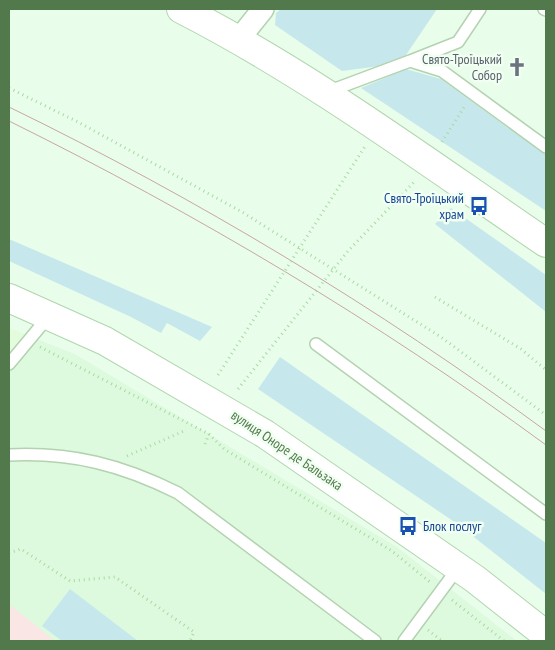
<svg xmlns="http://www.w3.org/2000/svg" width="555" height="650" viewBox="0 0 555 650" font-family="'PT Sans Narrow',sans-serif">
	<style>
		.residential { fill: #ddfade }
		.commercial { fill: #e3fddc }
		.education { fill: #fae7e5 }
		.green { fill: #c6e8ec }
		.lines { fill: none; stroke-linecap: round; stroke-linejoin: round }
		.lane-casing { stroke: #b3d3b0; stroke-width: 14 }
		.street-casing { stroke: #b3d3b0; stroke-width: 24 }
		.secondary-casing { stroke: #b0d6ad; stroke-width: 30 }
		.path { stroke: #a9d9a2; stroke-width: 3; stroke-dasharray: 1 4; stroke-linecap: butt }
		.lane { stroke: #fff; stroke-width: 11 }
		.street { stroke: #fff; stroke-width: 21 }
		.secondary { stroke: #fff; stroke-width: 28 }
		.tram { stroke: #c8a6a5; stroke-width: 1 }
		.path-bridge { stroke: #a9d9a2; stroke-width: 3; stroke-dasharray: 1 4; stroke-linecap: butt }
		.labels { text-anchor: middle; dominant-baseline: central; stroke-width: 5; stroke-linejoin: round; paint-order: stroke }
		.worship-label { font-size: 14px; fill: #5b616d; stroke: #f0fff1; text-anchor: end }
		.transit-label { font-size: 14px; fill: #164399; stroke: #f0fff1; text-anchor: end }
		.street-label { font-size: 14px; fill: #52794b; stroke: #f0fff1 }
	</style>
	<rect width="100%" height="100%" fill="#e9fdeb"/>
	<path class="residential" d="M9,328L75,354L397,547L517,641H9Z"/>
	<path class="commercial" d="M9,328L25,335L9,352Z"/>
	<path class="education" d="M9,604L55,641H9Z"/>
	<path class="green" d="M281,9H437L404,58L380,66L342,71L275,25L276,13Z
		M406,69L441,79L546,155V211L361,88Z
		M451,208L546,275V312L435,224Z
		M9,239L212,327L200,341L167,323L161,333L131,317L9,261Z
		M280,357L546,543V594L456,523L258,389Z
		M70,589L138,641H62L42,626Z"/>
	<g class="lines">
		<g class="lane-casing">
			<path id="lane" d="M544,9L546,10
				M410,61L458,42L480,9
				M327,92L410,61L442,71L546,147
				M316,344L546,514
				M9,364L49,316
				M9,455C72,452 122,465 178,493L375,641
				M404,641L458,568"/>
		</g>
		<g class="street-casing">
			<path id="street" d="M239,39L263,9"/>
		</g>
		<g class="secondary-casing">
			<path id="secondary" d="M181,9C310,75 427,162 546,243
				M9,298L105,341L265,434L475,579L546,635"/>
		</g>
		<path class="path" d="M9,88L78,122L242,212L441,337L546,415
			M442,142L466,104
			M353,165L366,145
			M435,297L521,349L546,370
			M40,347L209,434L224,449L392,551L431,583
			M218,375L234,350
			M238,389L348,251L416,180
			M205,444L209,434
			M127,456L184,431
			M9,553L21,549L70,581L115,577L194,632L190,641
			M452,600L504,641
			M428,630L442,641"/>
		<use href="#lane" class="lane"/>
		<use href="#street" class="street"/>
		<use href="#secondary" class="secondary"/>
		<path class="tram" d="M9,107C198,199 377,307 546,431
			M9,121C197,214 377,321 546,445"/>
		<path class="path-bridge" d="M234,350L353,165"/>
	</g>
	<defs>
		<g id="church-bare" transform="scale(1.5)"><path d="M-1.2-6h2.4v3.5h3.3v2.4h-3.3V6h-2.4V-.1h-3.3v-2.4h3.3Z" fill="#6b7280" stroke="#f0fff1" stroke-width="2.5" paint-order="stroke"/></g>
		<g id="bus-bare" transform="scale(1.5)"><path d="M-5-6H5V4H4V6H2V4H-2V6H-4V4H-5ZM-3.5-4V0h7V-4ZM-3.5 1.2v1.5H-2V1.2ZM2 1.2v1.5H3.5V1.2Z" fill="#1a4fb4" stroke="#f0fff1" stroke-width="2.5" paint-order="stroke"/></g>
	</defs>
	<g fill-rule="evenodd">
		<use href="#church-bare" x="517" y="67"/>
		<use href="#bus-bare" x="479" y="206"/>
		<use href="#bus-bare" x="408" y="526"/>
	</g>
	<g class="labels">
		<g class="worship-label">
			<text x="502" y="59">Свято-Троїцький<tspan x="502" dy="16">Собор</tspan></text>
		</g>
		<g class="transit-label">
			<text x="464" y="198">Свято-Троїцький<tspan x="464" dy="16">храм</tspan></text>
			<text x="423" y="526" text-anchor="start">Блок послуг</text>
		</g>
		<g class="street-label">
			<text transform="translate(287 450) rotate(34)">вулиця Оноре де Бальзака</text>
		</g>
	</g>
	<rect width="555" height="650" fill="none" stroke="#52794b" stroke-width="20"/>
</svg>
